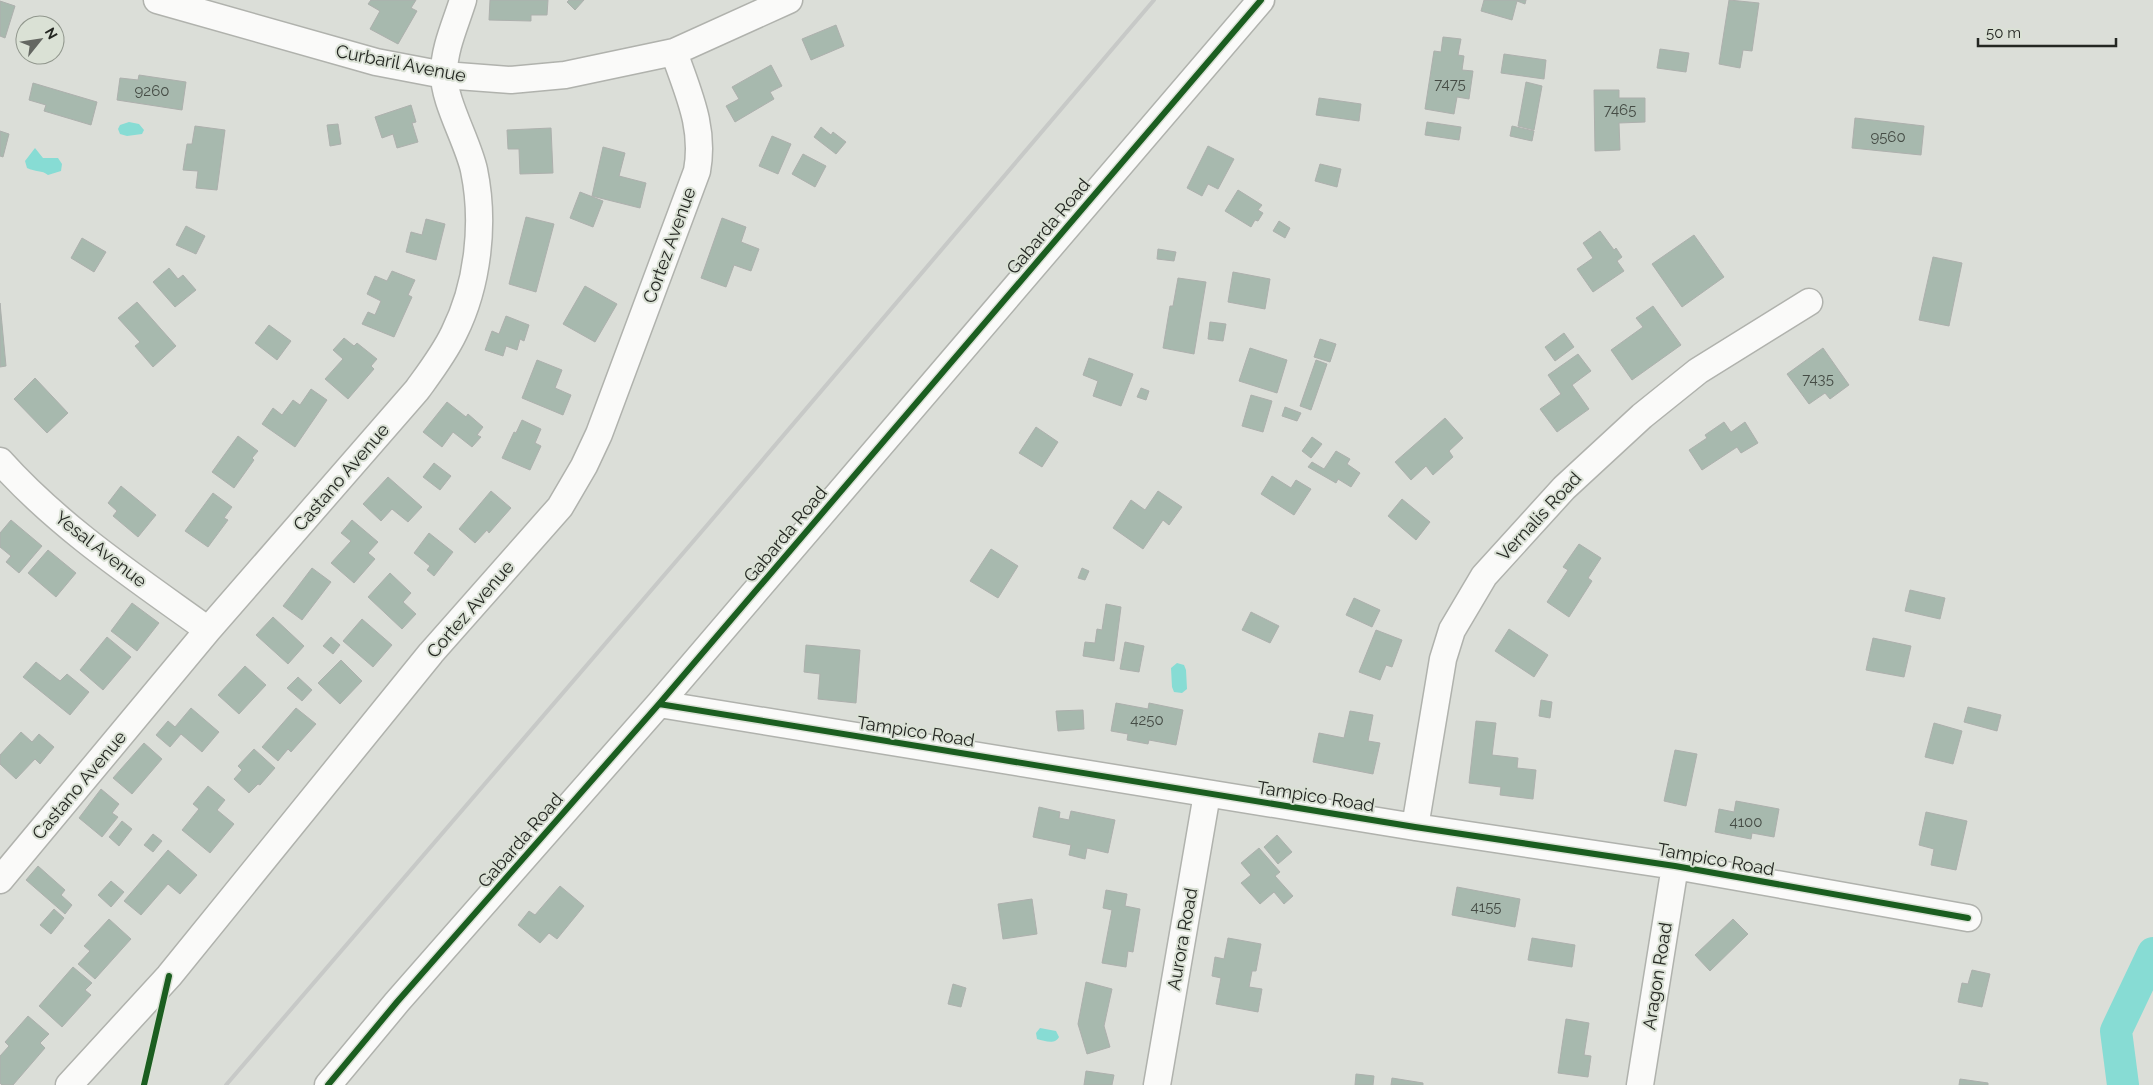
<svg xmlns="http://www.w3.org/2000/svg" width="2153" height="1085" viewBox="0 0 2153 1085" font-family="Raleway,sans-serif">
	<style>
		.water { fill: #87dcd4 }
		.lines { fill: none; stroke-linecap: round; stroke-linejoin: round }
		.river { stroke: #87dcd4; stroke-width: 32 }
		.building { fill: #a7b9ae; stroke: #adb0ad }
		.minor-casing { stroke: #b0b2ad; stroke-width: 29 }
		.minor { stroke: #fafaf9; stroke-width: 26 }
		.rail { stroke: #c7c9c7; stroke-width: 4 }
		.cycleway-casing { stroke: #dae1d5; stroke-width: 9 }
		.cycleway { stroke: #1b5e20; stroke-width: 6 }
		.labels { text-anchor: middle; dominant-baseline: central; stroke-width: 4; stroke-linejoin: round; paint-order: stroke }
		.number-label { font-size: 15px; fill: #454c45 }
		.street-label { font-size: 18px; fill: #242722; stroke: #dae1d5 }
	</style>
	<rect width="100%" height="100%" fill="#dbded8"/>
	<path class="water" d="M129,122L139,124L144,130L142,134L127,136L120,134L118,129L120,125Z
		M35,148L43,158H58L62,164L61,171L48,175C42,170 35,172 27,168L25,161Z
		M1177,663L1184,665L1186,670L1187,689L1182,693L1174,692L1172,687L1171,668Z
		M1040,1028L1056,1031L1059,1037C1055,1045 1045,1041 1037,1039L1036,1033Z"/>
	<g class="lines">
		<path class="river" d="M2123,1085L2116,1031L2153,953"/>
	</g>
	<path class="building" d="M371,0H416L411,8L417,11L398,44L370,29L380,11L368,4Z
		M490,0H548L547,15H531V21L489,20Z
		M569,0H584L575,10L567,2Z
		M1484,0H1526L1525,4L1517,1L1512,20L1481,11Z
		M1729,0L1759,3L1752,51L1743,50L1740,68L1719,64Z
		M0,1L15,6L5,38L0,36Z
		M836,25L844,46L811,60L802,39Z
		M1443,37L1461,39L1458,55L1464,56L1462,70L1473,71L1469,99L1457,97L1454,114L1425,109L1434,51L1441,52Z
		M1660,49L1689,53L1686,72L1657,68Z
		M1504,54L1546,60L1544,79L1501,73Z
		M771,65L782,86L770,92L774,99L735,122L726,106L739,99L732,87Z
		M139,75L186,82L182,110L117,100L120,78L138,80Z
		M1526,82L1542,86L1534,130L1518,126Z
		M33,83L97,102L91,125L44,111L46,105L29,100Z
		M1594,90H1619V98H1645V122L1619,123L1620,150L1595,151Z
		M1319,98L1361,104L1359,121L1316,115Z
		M411,105L416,122L412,123L418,142L397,148L393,134L382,138L375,117Z
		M1855,118L1924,126L1921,155L1852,148Z
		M1427,122L1461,127L1459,140L1425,135Z
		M338,124L341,144L330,146L327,125Z
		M195,126L225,130L217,190L196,188L198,171L183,170L187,144H192Z
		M1512,126L1534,131L1532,141L1510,136Z
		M821,127L831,135L833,132L846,142L836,154L814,137Z
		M551,128L553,173L520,174L519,149H508L507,130Z
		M0,131L9,134L3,157L0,156Z
		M772,136L791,144L778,174L759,166Z
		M1208,146L1234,159L1218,189L1208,184L1202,196L1187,188Z
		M603,147L625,153L619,176L646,183L640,208L592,196Z
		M803,154L826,166L815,187L792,174Z
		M1320,164L1341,169L1337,187L1315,181Z
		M1238,190L1262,205L1258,210L1263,213L1258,221L1255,220L1251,227L1225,211Z
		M580,192L603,201L593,227L570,218Z
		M526,217L554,224L536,292L509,284Z
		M722,218L746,227L741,242L759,249L751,271L734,265L726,287L701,278Z
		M426,219L445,224L436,260L406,252L411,232L422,235Z
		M1279,221L1290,228L1285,238L1273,231Z
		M186,226L205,236L196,254L176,245Z
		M1600,231L1614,250L1616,248L1622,257L1617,261L1624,271L1593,292L1577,269L1593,258L1583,243Z
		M1694,235L1724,277L1682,307L1652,264Z
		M82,238L106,252L94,272L71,258Z
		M1158,249L1176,252L1174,261L1157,259Z
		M1933,257L1962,263L1949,326L1919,320Z
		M169,268L178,279L183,275L196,290L175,307L153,282Z
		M392,271L415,280L408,295L412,297L394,337L362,324L368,312L375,315L381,301L367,294L375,276L387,281Z
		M1233,272L1270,279L1265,309L1228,302Z
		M1178,278L1206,282L1194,354L1163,348L1170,306H1173Z
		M585,286L617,304L595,342L563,324Z
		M137,302L176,346L153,367L135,346L140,342L118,318Z
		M0,303L6,366L0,367Z
		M1653,306L1681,345L1632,380L1611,350L1643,327L1636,318Z
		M506,316L529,325L524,341L520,339L517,350L506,346L503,356L485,350L492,331L499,334Z
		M1210,322L1226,324L1223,341L1208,339Z
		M269,325L291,341L277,360L255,343Z
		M1564,333L1574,347L1555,361L1545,347Z
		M344,338L354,346L357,343L377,359L371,366L374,369L348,399L325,379L343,359L333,350Z
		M1320,339L1336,344L1330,362L1314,357Z
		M1250,348L1287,360L1277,393L1239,381Z
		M1823,348L1849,385L1830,399L1825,393L1809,404L1787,374Z
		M1578,354L1591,371L1572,385L1589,409L1557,432L1540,409L1561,394L1548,375Z
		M1089,358L1133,374L1121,406L1093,396L1098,381L1083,375Z
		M537,360L562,370L555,388L571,395L563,415L522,398Z
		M1316,360L1327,364L1311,410L1300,406Z
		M35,378L68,413L47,433L14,399Z
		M1141,388L1149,391L1146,400L1137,397Z
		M311,389L327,400L295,447L262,424L273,408L282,415L293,400L300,405Z
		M1251,395L1272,401L1263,432L1242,426Z
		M447,402L466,417L468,414L483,427L477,435L481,437L472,447L453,432L442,447L423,432Z
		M1285,407L1301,413L1297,421L1282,416Z
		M1445,418L1463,438L1449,451L1453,457L1433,475L1426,466L1411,480L1395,462Z
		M522,420L541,429L535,443L541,446L530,470L502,458L514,432L516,433Z
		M1724,422L1731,432L1745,422L1758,443L1741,453L1737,447L1702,470L1689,450L1707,438L1705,435Z
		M1036,427L1058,442L1042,467L1019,453Z
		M238,436L258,451L252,458L254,460L234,488L212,472Z
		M1312,437L1322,444L1311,458L1302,451Z
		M1336,451L1350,459L1347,464L1360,473L1351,487L1338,479L1336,483L1308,467L1312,462L1324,469Z
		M434,463L451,476L440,490L423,477Z
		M1272,476L1291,488L1296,480L1311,489L1294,515L1261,494Z
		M388,477L422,507L408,522L392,509L381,521L363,504Z
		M121,486L156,515L138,537L113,516L117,511L108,503Z
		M491,491L511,508L489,533L487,530L475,543L459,529Z
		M1158,491L1182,507L1169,525L1163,520L1143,549L1113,528L1131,500L1145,510Z
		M213,493L232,507L224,518L228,520L208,547L185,531Z
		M1402,499L1430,522L1416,540L1388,516Z
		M11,520L42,546L19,573L6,562L11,556L0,547V533Z
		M352,520L378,542L368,553L375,559L354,583L331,563L351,541L341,533Z
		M429,533L453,552L434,576L427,570L430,566L414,553Z
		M1579,544L1601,558L1588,578L1592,581L1569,617L1547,602L1568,570L1563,567Z
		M991,549L1018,566L998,598L970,581Z
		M48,550L76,573L56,597L28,573Z
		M312,568L331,582L302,620L283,606Z
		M1082,568L1089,571L1085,580L1078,578Z
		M390,573L411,593L403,602L416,614L402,629L368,597Z
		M1910,590L1945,598L1940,619L1905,611Z
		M1354,598L1380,610L1372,627L1346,615Z
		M132,603L159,623L137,651L111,631Z
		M1106,604L1121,607L1114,661L1083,656L1085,642L1095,643L1097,629L1102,630Z
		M1251,612L1279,626L1270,643L1242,630Z
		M273,617L304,646L288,664L256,635Z
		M362,619L392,645L373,667L343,641Z
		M1509,629L1548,655L1534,677L1495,651Z
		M1376,630L1402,640L1392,667L1386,665L1380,680L1359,672Z
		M107,637L131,657L103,690L80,670Z
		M331,637L340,645L333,654L323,646Z
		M1873,638L1911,646L1904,677L1866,670Z
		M1125,642L1144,646L1139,672L1120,669Z
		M806,645L860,650L856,703L818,699L820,674L804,672Z
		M341,660L362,681L340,704L318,683Z
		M36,662L60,681L67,674L89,692L70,715L23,677Z
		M245,666L266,685L239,714L218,695Z
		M298,677L312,690L302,701L287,688Z
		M1541,700L1552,702L1550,718L1539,716Z
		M1116,703L1148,709L1149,703L1183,710L1176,745L1149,740L1148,744L1127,740L1128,734L1111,731Z
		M1968,707L2001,715L1997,731L1964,722Z
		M191,708L219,732L202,752L181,734L170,747L156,735L168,721L175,727Z
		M296,708L316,724L291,752L288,749L278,761L262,747Z
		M1083,710L1084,729L1058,731L1056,711Z
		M1350,711L1373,715L1368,741L1380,743L1373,774L1313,762L1319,733L1344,738Z
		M1476,721L1496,723L1492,755L1518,758L1517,768L1536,770L1533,799L1500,795L1501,787L1469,783Z
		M1934,723L1962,731L1953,764L1925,757Z
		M21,732L32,742L39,734L54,747L40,764L35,759L16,779L0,764V755Z
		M144,743L162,759L132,794L113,778Z
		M254,749L275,768L260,785L258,784L249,793L234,779L242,770L238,766Z
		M1675,750L1697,754L1686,806L1664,801Z
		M208,786L225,800L217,810L234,824L210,853L182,830L199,809L193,804Z
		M101,789L119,804L112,813L118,817L102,837L79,818Z
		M1736,801L1779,809L1774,837L1752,833L1751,839L1715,832L1719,809L1734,812Z
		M1039,807L1060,812L1059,818L1069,820L1071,811L1115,820L1108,853L1087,848L1085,859L1069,855L1071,845L1033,837Z
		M1926,812L1967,821L1956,870L1931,865L1934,849L1919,845Z
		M122,821L132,829L119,846L109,837Z
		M153,834L162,841L153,852L144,845Z
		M1277,835L1292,852L1278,864L1264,847Z
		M1259,848L1280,872L1275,876L1293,896L1284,904L1274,892L1260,904L1241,883L1251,875L1241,863Z
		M168,850L197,875L180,894L168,884L141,915L124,901Z
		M38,866L65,890L61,895L72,905L65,914L26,880Z
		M111,881L124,892L111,907L98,895Z
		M560,886L584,906L557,939L549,933L540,943L518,925L529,911L535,915Z
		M1457,887L1520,899L1515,927L1452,915Z
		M1106,890L1127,894L1125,906L1140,909L1133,952L1128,951L1126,967L1102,963L1112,910L1103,908Z
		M1032,899L1037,934L1003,939L998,904Z
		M54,909L64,918L51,934L40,925Z
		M109,919L131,939L95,979L78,964L90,951L84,946Z
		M1733,919L1748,934L1710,971L1695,955Z
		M1228,938L1261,944L1256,971H1252L1249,987L1262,989L1258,1012L1216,1004L1221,978L1212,976L1215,957L1224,959Z
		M1532,938L1575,945L1572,967L1528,960Z
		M73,967L92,983L85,990L91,995L62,1027L39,1006Z
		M1972,970L1990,974L1982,1007L1958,1002L1962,983L1968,984Z
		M1086,982L1112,989L1104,1026L1110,1047L1087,1054L1078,1024Z
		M953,984L966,988L961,1007L948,1004Z
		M28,1016L49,1034L40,1043L45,1048L13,1085H2L0,1083V1056L9,1046L5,1042Z
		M1566,1019L1589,1023L1584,1055L1591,1056L1588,1077L1558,1073Z
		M1086,1071L1114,1075L1112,1085H1084Z
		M1356,1074L1374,1076L1373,1085H1355Z
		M1392,1078L1423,1083V1085H1391Z
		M1960,1079L1988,1083V1085H1959Z"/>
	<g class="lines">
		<g class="minor-casing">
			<path id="minor" d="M157,0L376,62L444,75L511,80L565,75L674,52L789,0
				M0,461C60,528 136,578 208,630
				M659,704L1415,827L1675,866L1968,918
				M1415,827L1443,659L1452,630L1484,576L1564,488L1642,416L1698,371L1809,302
				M0,880L208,630L417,390C430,372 444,354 454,333C478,285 485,223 474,170C468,142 443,100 444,73C444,48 456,23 463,0
				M69,1085L169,976L431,653L560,507L584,466L599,434L697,171C705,127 688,93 674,52
				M328,1085L397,1002L659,704L1261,0
				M1157,1085L1207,794
				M1640,1085L1675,866"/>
		</g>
		<use href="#minor" class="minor"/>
		<path class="rail" d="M226,1085L709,523L1154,0"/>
		<g class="cycleway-casing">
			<path id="cycleway" d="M659,704L1415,827L1675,866L1968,918
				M144,1085L169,976
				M328,1085L397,1002L659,704L1261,0"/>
		</g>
		<use href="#cycleway" class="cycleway"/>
	</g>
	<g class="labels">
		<g class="number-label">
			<text x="1450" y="84">7475</text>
			<text x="152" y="91">9260</text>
			<text x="1620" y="110">7465</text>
			<text x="1888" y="137">9560</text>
			<text x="1818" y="379">7435</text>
			<text x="1147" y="720">4250</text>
			<text x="1746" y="822">4100</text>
			<text x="1486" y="907">4155</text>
		</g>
		<g class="street-label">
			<text transform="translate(401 63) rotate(11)">Curbaril Avenue</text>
			<text transform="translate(1048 226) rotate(-50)">Gabarda Road</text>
			<text transform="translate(669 245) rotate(-70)">Cortez Avenue</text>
			<text transform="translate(341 477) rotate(-49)">Castano Avenue</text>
			<text transform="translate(1539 516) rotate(-47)">Vernalis Road</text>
			<text transform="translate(785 534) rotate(-50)">Gabarda Road</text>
			<text transform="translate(101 549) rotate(38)">Yesal Avenue</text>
			<text transform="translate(470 609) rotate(-49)">Cortez Avenue</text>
			<text transform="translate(916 731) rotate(9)">Tampico Road</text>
			<text transform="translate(79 785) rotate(-50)">Castano Avenue</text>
			<text transform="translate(1316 796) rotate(9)">Tampico Road</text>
			<text transform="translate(520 840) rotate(-49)">Gabarda Road</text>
			<text transform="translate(1716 859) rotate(10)">Tampico Road</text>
			<text transform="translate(1182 939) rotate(-80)">Aurora Road</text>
			<text transform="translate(1657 976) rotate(-81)">Aragon Road</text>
		</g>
	</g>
	<g transform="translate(40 40) rotate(60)"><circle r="24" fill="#dae1d5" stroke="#91978d"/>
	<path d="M0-4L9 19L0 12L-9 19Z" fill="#646762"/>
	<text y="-8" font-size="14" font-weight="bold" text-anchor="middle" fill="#242722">N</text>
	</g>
	<path d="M1978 38v8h138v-8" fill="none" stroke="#242722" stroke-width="2.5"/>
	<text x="1986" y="38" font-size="15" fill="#242722" stroke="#dae1d5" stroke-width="4" paint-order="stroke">50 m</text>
</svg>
